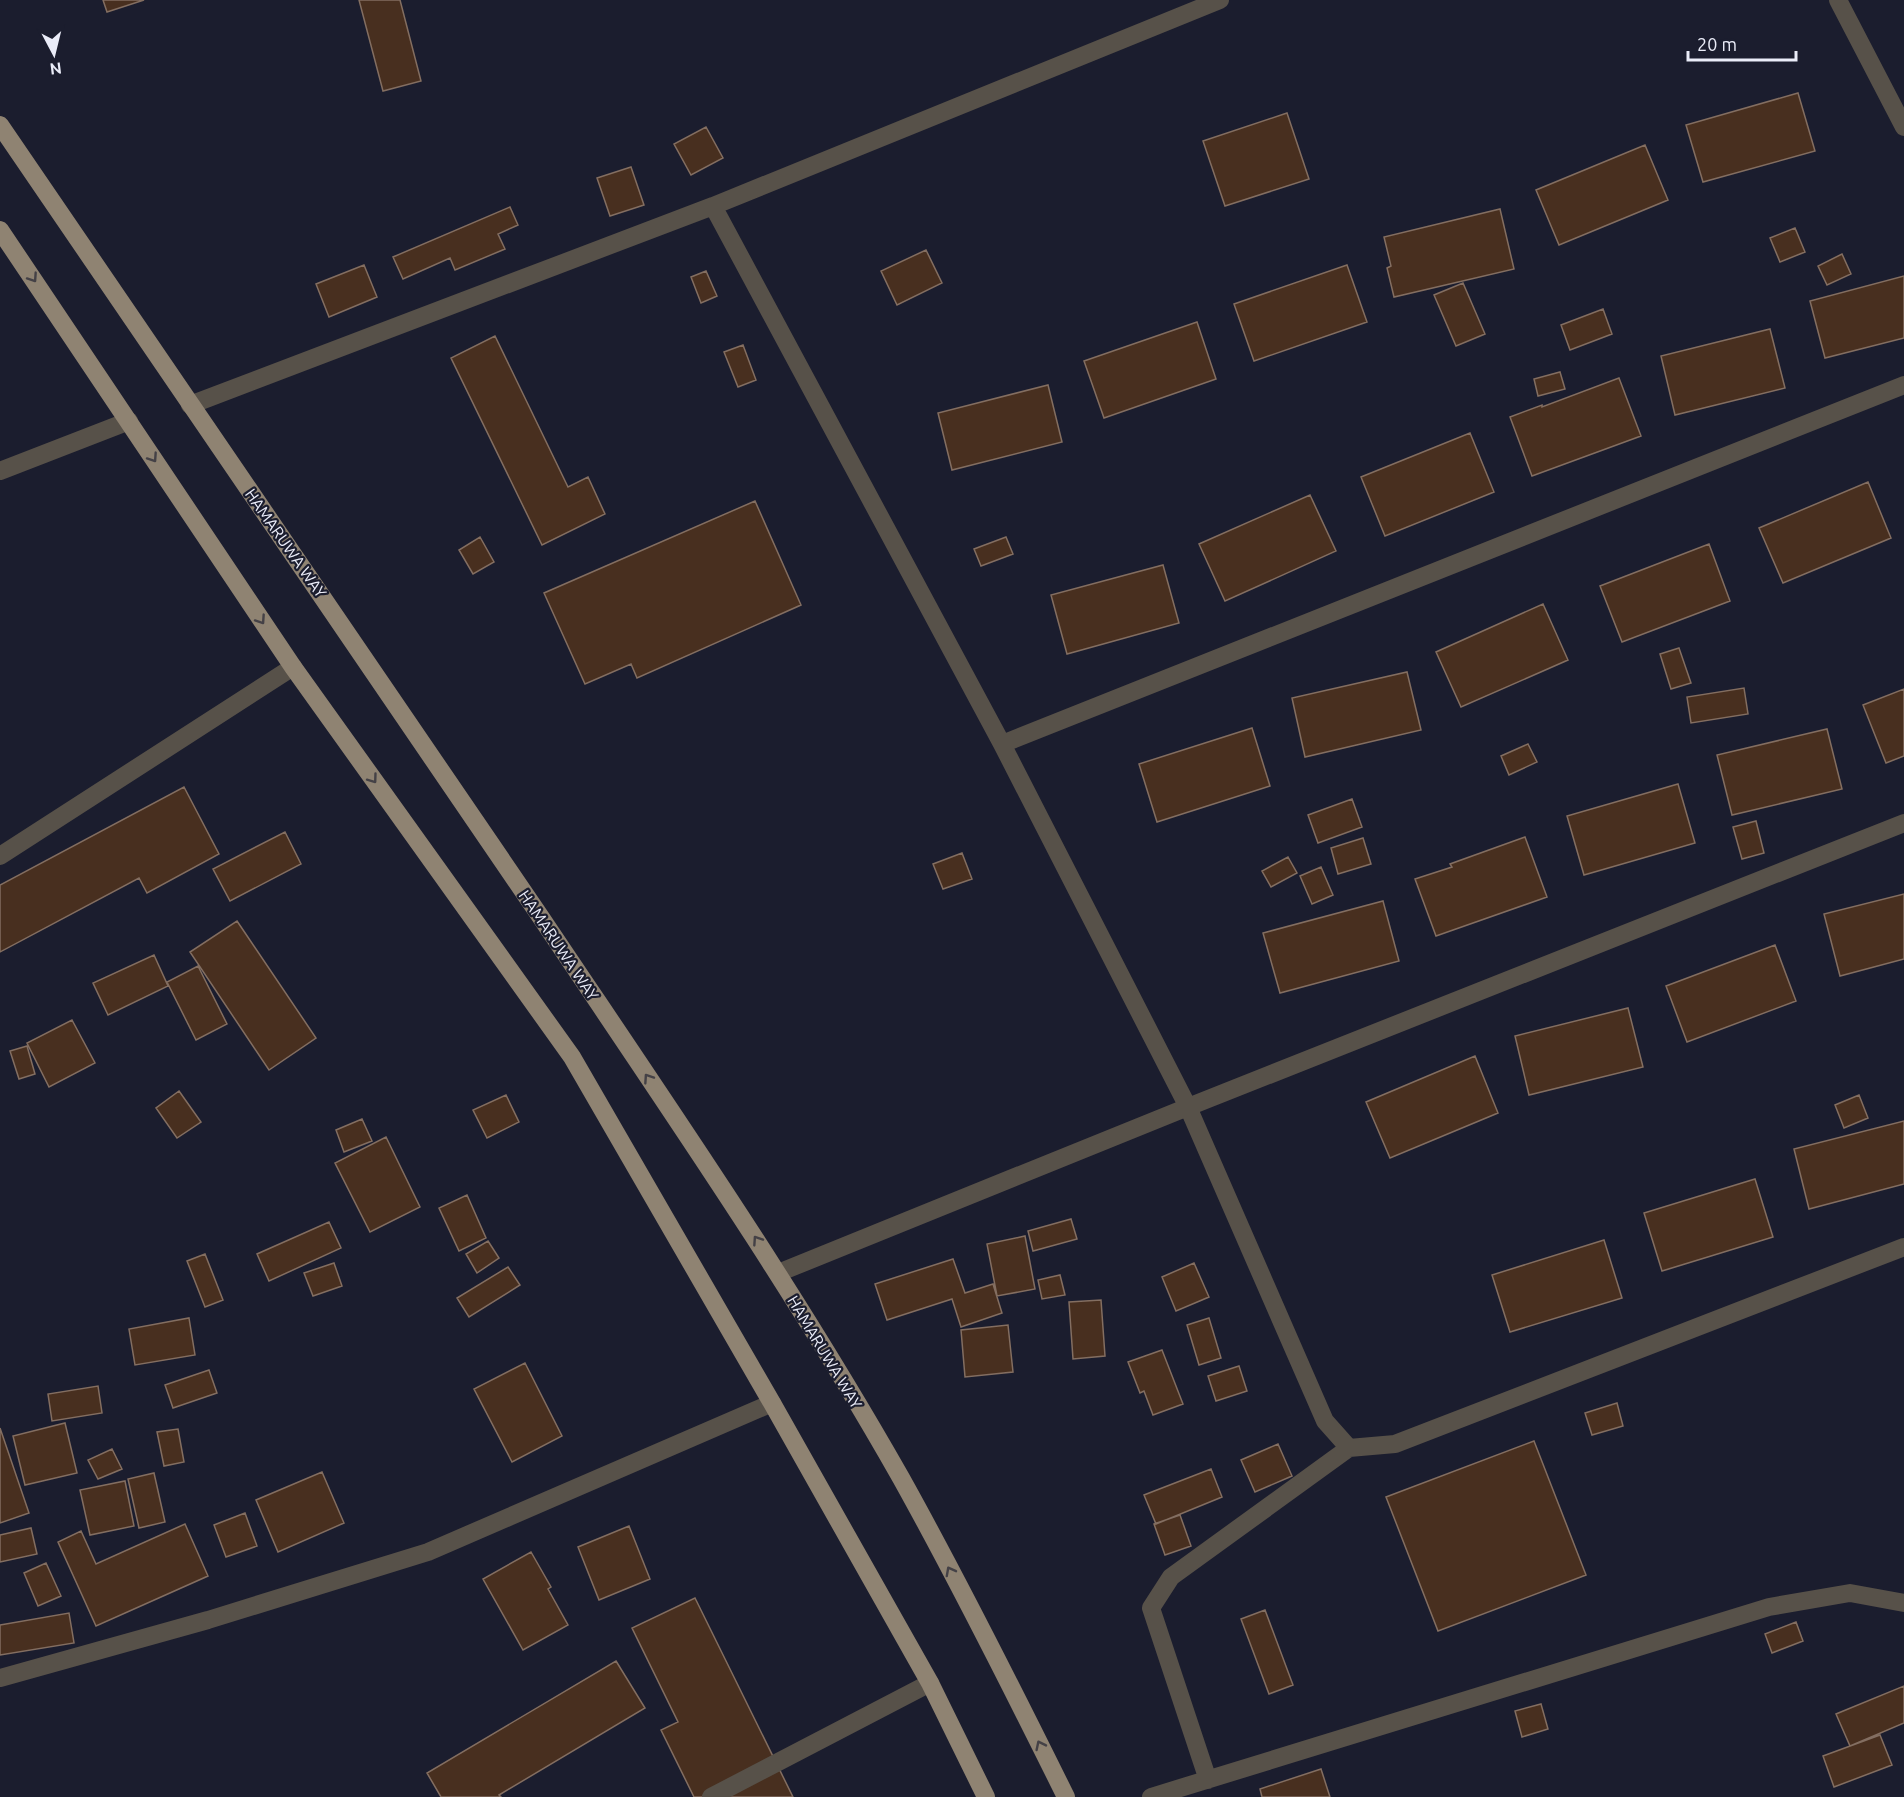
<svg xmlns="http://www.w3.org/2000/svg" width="1904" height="1797" viewBox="0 0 1904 1797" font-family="Ubuntu,sans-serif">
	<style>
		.building { fill: #482f1f; stroke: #836e61; stroke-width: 1.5 }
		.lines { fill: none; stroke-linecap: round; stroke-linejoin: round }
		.minor { stroke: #575149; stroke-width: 18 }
		.major { stroke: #8f8372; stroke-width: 18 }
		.oneway { stroke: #444146 }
		.labels { text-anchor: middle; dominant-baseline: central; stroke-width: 4.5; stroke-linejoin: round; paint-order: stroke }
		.street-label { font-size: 16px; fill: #eaecf8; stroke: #1b1d2e }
	</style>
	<rect width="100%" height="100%" fill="#1b1d2e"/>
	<path class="building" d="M103,0H144L107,12Z
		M359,0H400L421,81L383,91Z
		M1798,93L1815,151L1703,182L1686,125Z
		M1287,113L1309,179L1225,206L1203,141Z
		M706,127L723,158L691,175L674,144Z
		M1645,145L1668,200L1559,245L1536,190Z
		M631,167L644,205L610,216L597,178Z
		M510,207L518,225L498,234L505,249L455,270L450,258L403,279L393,257Z
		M1500,209L1514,269L1394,297L1387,268L1391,266L1384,237Z
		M1795,228L1805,252L1780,262L1770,238Z
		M926,250L942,283L897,305L881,271Z
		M1842,254L1851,274L1827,285L1818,266Z
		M364,265L377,297L329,317L316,284Z
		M1347,265L1367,322L1254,361L1234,304Z
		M706,271L717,296L701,303L691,277Z
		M1904,276V338L1825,358L1810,301Z
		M1463,283L1485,334L1456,346L1434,295Z
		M1603,309L1612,334L1570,350L1561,325Z
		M1197,322L1216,379L1104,418L1084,361Z
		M1770,329L1785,388L1675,415L1661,356Z
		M495,336L568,487L588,477L605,514L542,545L451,358Z
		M743,345L756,380L738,387L724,352Z
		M1560,372L1565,389L1538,396L1534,379Z
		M1619,378L1641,436L1532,476L1510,417L1542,405V407Z
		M1048,385L1062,442L952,470L938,413Z
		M1470,433L1494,492L1385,536L1361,477Z
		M1868,482L1891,538L1783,583L1759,528Z
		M1310,495L1336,551L1225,601L1199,544Z
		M755,501L801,605L637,678L631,664L585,684L544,593Z
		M480,537L494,562L473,574L459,550Z
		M1006,537L1013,554L981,566L974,549Z
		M1709,544L1730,601L1622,642L1600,586Z
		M1163,565L1179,623L1067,654L1051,595Z
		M1543,604L1568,660L1461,707L1436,652Z
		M1679,648L1691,683L1671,689L1660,654Z
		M1407,672L1421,730L1305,757L1292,698Z
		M1744,688L1748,714L1691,723L1687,697Z
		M1904,689V756L1886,763L1863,705Z
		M1252,728L1270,786L1157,822L1139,764Z
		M1827,729L1842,789L1732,815L1717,755Z
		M1528,744L1537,762L1509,775L1501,756Z
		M1678,784L1695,843L1584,875L1567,816Z
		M184,787L219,854L147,893L139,878L0,952V885Z
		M1352,799L1362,827L1318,843L1308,815Z
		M1756,821L1764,853L1742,859L1733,827Z
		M285,832L301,864L230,901L213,869Z
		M1525,837L1547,897L1436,936L1415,879L1452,867L1450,864Z
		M1363,838L1371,864L1338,874L1331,848Z
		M962,853L972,879L943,889L933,864Z
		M1288,857L1297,873L1271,887L1262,871Z
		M1321,867L1333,895L1312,904L1300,876Z
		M1904,894V959L1840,976L1824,914Z
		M1383,901L1399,961L1280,993L1263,933Z
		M237,921L316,1038L269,1070L190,952Z
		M1775,945L1796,1001L1687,1042L1666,986Z
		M154,955L168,986L108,1015L93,983Z
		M198,966L227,1024L196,1040L167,982Z
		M1628,1008L1643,1067L1529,1095L1515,1036Z
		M72,1020L95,1063L49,1087L27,1043Z
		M27,1046L35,1074L19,1079L10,1051Z
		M1475,1056L1498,1113L1390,1158L1366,1102Z
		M179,1091L201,1122L177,1138L156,1108Z
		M506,1095L519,1122L487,1138L473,1110Z
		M1859,1095L1868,1118L1844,1128L1835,1105Z
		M362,1119L372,1141L344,1152L336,1130Z
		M1904,1121V1184L1809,1209L1794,1149Z
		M386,1137L420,1207L370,1232L335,1163Z
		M1755,1179L1773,1237L1662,1271L1644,1213Z
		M467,1195L486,1238L459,1251L439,1208Z
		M1071,1219L1077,1239L1033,1251L1028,1231Z
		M329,1222L341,1248L269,1281L257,1254Z
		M1025,1236L1035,1289L997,1296L987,1244Z
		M1604,1240L1622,1298L1510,1332L1492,1275Z
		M488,1241L499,1258L477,1273L466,1254Z
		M205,1254L223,1300L205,1307L187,1261Z
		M953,1259L965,1293L993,1284L1002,1313L961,1327L952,1299L887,1320L875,1284Z
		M334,1263L342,1286L313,1296L304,1273Z
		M1194,1263L1209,1297L1176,1311L1162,1277Z
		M508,1267L520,1285L469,1317L457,1298Z
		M1060,1275L1065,1295L1042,1299L1038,1280Z
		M1101,1300L1105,1356L1073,1359L1069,1302Z
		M189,1318L195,1355L135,1365L129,1329Z
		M1209,1318L1221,1358L1199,1365L1187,1325Z
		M1008,1325L1013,1372L965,1377L961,1330Z
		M1162,1350L1183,1404L1153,1415L1144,1391L1140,1393L1128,1362Z
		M525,1363L562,1436L512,1462L474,1389Z
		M1239,1366L1247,1391L1216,1401L1208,1376Z
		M209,1370L217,1393L173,1408L165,1385Z
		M98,1386L102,1413L52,1421L48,1394Z
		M1617,1403L1623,1426L1592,1435L1585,1413Z
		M65,1423L77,1473L25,1485L13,1436Z
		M0,1428L29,1513L0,1523Z
		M178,1429L184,1462L164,1466L157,1432Z
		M1534,1441L1586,1575L1438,1631L1386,1497Z
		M1278,1444L1292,1476L1255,1492L1241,1460Z
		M112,1449L122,1469L98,1479L88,1460Z
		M1211,1469L1222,1497L1156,1524L1144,1495Z
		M322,1472L344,1523L278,1552L256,1500Z
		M154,1473L165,1522L139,1528L128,1479Z
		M125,1481L134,1526L90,1535L80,1490Z
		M245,1513L257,1546L226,1557L214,1525Z
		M1180,1515L1191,1546L1165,1555L1154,1524Z
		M185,1524L208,1576L96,1626L58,1542L81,1531L96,1564Z
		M629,1526L650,1579L599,1600L578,1547Z
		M31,1528L37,1554L0,1562V1535Z
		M531,1552L551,1587L548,1589L568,1625L523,1650L483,1579Z
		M46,1563L61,1596L38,1606L24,1573Z
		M695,1598L793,1797H694L661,1730L678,1722L632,1628Z
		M1265,1610L1293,1685L1269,1694L1241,1619Z
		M69,1613L74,1643L0,1655V1625Z
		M1796,1622L1803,1641L1772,1653L1765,1634Z
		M616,1661L645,1708L499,1795L501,1797H441L427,1773Z
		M1904,1686V1723L1850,1746L1836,1714Z
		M1541,1704L1548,1729L1522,1737L1515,1711Z
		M1880,1735L1892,1765L1834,1787L1823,1756Z
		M1321,1769L1330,1797H1262L1260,1789Z"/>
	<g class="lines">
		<path class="minor" d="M1838,0L1904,127
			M713,206L1002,744L1188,1107L1325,1421L1349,1448
			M190,405L713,206L1220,0
			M0,471L129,421
			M1002,744L1904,385
			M0,856L293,667
			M778,1273L1188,1107L1904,823
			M0,1678L208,1620L428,1552L772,1403
			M1208,1780L1151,1608L1171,1577L1349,1448L1395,1444L1904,1247
			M711,1797L930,1683
			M1151,1797L1769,1607L1850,1593L1904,1603"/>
		<path class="major" d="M0,125C179,389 361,652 540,916C664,1101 791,1284 901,1478C959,1582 1013,1690 1066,1797
			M0,230L293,667L572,1057L772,1403L930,1683L986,1797"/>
	</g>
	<defs><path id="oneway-chevron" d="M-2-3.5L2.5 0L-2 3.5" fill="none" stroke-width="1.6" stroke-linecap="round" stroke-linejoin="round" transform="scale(1.5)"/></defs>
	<g class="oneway">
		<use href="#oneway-chevron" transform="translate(33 278) rotate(56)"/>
		<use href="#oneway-chevron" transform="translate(153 458) rotate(56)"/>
		<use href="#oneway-chevron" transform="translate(261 620) rotate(56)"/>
		<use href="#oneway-chevron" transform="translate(373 779) rotate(54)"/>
		<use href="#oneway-chevron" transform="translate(648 1078) rotate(-124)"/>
		<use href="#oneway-chevron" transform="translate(757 1240) rotate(-124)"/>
		<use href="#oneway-chevron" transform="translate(950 1571) rotate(-118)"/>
		<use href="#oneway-chevron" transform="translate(1040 1745) rotate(-116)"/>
	</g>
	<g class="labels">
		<g class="street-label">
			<text transform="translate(286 543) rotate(55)">HAMARUWA WAY</text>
			<text transform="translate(559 945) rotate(56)">HAMARUWA WAY</text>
			<text transform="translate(825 1352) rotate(59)">HAMARUWA WAY</text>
		</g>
	</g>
	<g transform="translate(54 54) rotate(173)" stroke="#1b1d2e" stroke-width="4.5" paint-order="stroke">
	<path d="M0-4.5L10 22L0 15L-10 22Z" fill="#eaecf8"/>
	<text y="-9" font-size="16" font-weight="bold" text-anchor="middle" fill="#eaecf8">N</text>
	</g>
	<path d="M1688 51v9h108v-9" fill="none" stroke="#eaecf8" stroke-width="3"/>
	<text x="1697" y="51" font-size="18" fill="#eaecf8" stroke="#1b1d2e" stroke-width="4.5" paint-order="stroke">20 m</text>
</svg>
